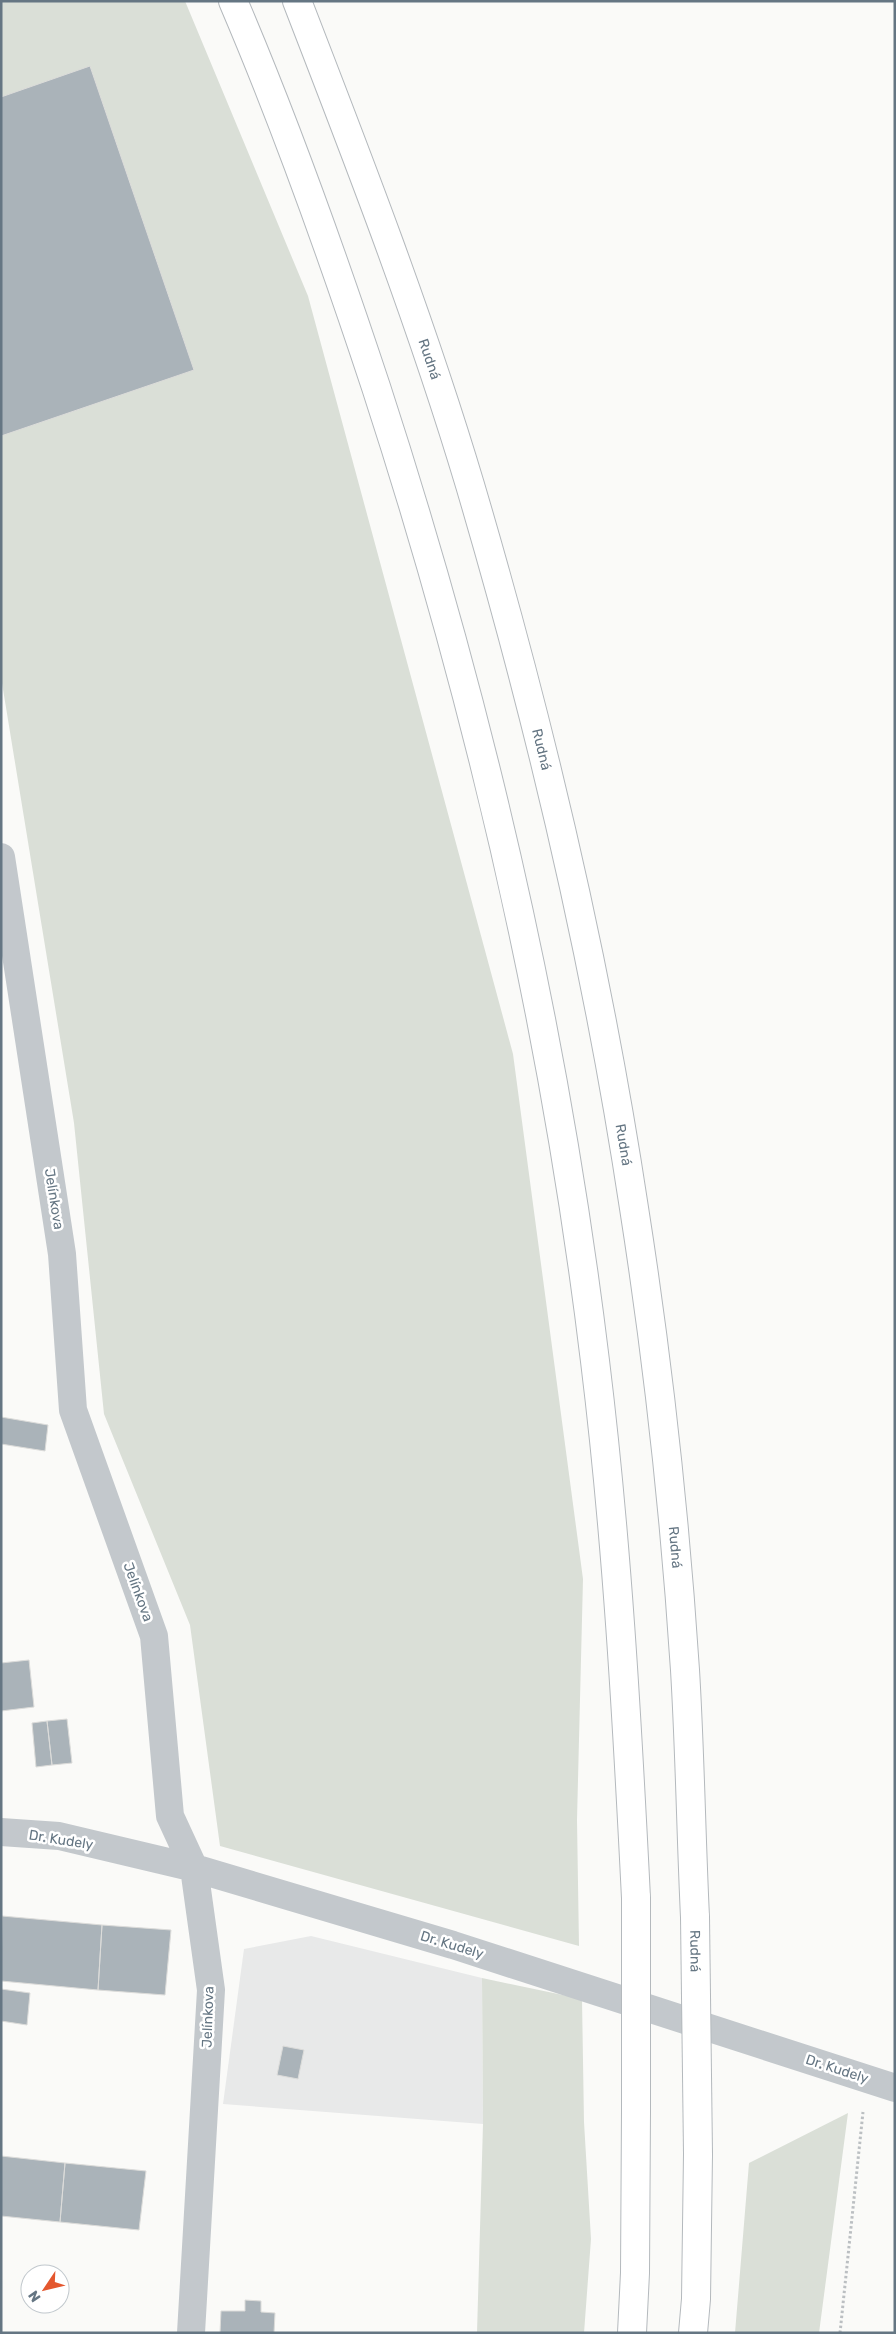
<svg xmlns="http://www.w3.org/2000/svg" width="896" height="2334" viewBox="0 0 896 2334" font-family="Rubik,sans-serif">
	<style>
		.built { fill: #e8e9e9 }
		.green { fill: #dadfd7 }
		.building { fill: #aab3b9; stroke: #dcdcda }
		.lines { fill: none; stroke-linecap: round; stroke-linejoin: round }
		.trunk-casing { stroke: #b4b9bd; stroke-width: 30 }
		.path { stroke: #bbbfc2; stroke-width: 3; stroke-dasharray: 2.5 2.5; stroke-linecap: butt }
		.minor { stroke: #c3c8cc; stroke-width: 28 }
		.trunk { stroke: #fff; stroke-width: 28 }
		.trunk-bridge-casing { stroke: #b4b9bd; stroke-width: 30; stroke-linecap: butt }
		.trunk-bridge { stroke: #fff; stroke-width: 28 }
		.labels { text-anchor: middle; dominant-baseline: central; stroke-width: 5; stroke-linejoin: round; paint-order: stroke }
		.street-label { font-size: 14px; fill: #657683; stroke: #fff }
	</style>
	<rect width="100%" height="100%" fill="#fafaf8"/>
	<path class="built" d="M311,1936L482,1978L483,2124L223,2104L244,1949Z"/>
	<path class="green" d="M1,1H185L308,296L513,1054L583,1579L577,1820L579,1946L220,1846L190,1625L104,1414L74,1123L1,677Z
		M482,1978L582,1999L584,2122L591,2239L584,2333H477L483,2124Z
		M848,2113L819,2333H735L749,2163Z"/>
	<path class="building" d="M90,66L194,370L1,436V97Z
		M1,1417L48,1425L45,1451L1,1444Z
		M29,1660L34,1707L1,1711V1663Z
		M67,1719L72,1763L52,1765L47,1721Z
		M47,1721L52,1765L36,1767L32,1723Z
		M2,1916L102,1925L98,1990L1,1981Z
		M102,1925L171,1930L165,1995L98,1990Z
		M1,1989L30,1993L27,2025L1,2021Z
		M283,2046L304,2050L298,2079L277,2075Z
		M1,2156L65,2163L60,2222L1,2216Z
		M65,2163L146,2171L139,2230L60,2222Z
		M245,2300L261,2301V2312L275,2313L274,2333H220L221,2311H245Z"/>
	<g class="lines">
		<g class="trunk-casing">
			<g id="trunk">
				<path d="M233,1C287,127 333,257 376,387C479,703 555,1030 595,1361C617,1539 627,1718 636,1898"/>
				<path id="s1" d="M297,1C359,161 421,321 470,485C540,722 597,963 634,1208C658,1361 675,1516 685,1670C690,1752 691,1834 695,1917"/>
				<path d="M632,2333L635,2273L636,2111"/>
				<path d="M693,2333L696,2299L698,2154"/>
			</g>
		</g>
		<path class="path" d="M840,2333L863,2112"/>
		<path class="minor" d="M1,857L62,1254L73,1410L154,1636L170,1816L194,1868L211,1990L191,2333
			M1,1832L59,1836L194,1868L453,1945L895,2088"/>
		<use href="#trunk" class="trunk"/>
		<g class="trunk-bridge-casing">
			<g id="trunk-bridge">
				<path d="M636,1898V2111"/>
				<path id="s2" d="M695,1917L698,2154"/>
			</g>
		</g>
		<use href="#trunk-bridge" class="trunk-bridge"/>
	</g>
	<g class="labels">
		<g class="street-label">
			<text stroke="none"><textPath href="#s1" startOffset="382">Rudná</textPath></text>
			<text stroke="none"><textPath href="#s1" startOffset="788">Rudná</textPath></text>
			<text stroke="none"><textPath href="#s1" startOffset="1192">Rudná</textPath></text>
			<text transform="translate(54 1199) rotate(81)">Jelínkova</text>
			<text stroke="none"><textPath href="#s1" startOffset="1598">Rudná</textPath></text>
			<text transform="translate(138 1592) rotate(70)">Jelínkova</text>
			<text transform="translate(61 1840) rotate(9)">Dr. Kudely</text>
			<text transform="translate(452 1945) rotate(17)">Dr. Kudely</text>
			<text stroke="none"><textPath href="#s2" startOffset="34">Rudná</textPath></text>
			<text transform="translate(208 2017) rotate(-88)">Jelínkova</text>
			<text transform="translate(837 2069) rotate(18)">Dr. Kudely</text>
		</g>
	</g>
	<rect width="896" height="2334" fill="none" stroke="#657683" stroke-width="5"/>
	<g transform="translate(45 2289) rotate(235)"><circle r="24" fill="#ffffff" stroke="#c1c8cd"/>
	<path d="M0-4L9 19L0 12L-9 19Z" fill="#e4572e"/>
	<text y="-8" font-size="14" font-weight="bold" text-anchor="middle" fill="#657683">N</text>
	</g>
</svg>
